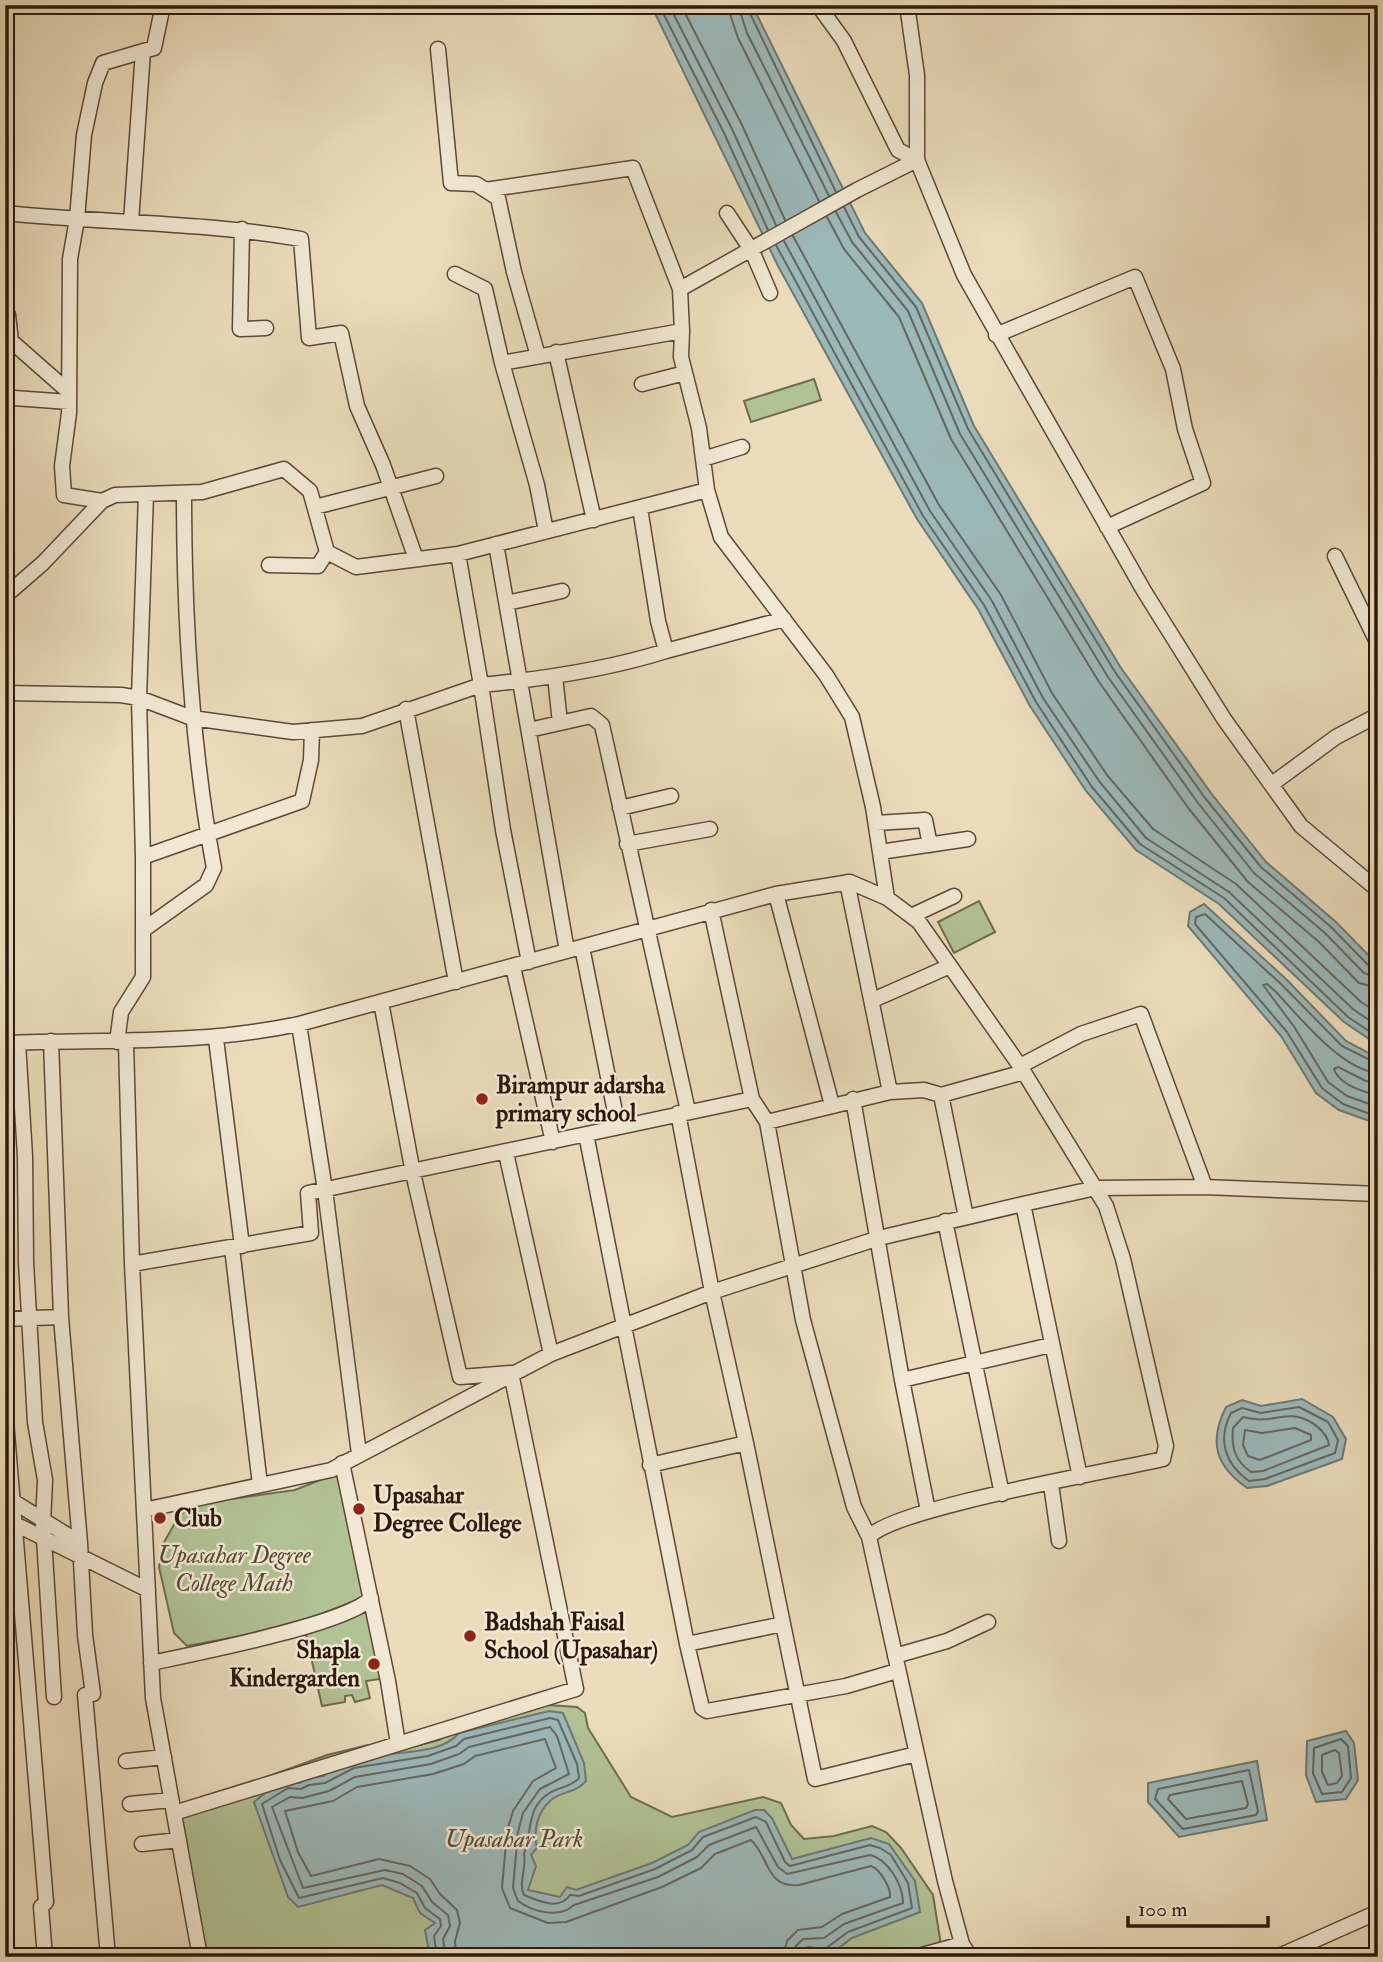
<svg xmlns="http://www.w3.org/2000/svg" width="1383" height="1962" viewBox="0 0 1383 1962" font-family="'IM FELL Double Pica',serif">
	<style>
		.green { fill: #b1c295; stroke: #6e6d50; stroke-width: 2 }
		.water { fill: #9cb9ba; stroke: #6f7974; stroke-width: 2 }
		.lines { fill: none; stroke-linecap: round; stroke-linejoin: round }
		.shore { stroke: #646862; stroke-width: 2 }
		.minor-casing { stroke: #5c4937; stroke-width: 17 }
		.minor { stroke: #f2e8d3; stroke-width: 14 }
		.poi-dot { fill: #8f2418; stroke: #f2e8d3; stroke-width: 2.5 }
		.labels { text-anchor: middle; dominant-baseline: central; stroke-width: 5; stroke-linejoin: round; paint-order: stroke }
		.poi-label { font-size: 24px; font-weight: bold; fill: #2c180b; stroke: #f2e8d3; text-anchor: start }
		.park-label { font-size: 24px; font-style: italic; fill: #544b34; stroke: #f2e8d3 }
	</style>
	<rect width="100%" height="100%" fill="#ebdcbb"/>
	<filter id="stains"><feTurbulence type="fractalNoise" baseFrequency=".00286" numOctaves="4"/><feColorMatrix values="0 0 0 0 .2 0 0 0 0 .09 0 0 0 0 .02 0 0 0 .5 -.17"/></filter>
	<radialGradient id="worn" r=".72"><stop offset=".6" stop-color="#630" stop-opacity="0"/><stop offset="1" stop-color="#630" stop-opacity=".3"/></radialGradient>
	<path class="green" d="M814,379L821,400L751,422L744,401Z
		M979,901L995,932L954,953L938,922Z
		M340,1472L367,1596L285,1628L187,1646L174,1633L159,1567L163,1544L180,1514L203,1503L295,1490Z
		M369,1608L386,1678L366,1681L370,1698L355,1702L352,1695L345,1696V1702L322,1706L305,1630Z
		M548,1705L577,1707L585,1713L588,1728L631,1797L672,1817L763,1797L781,1803L791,1825L804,1839L834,1836L872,1826L886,1832L901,1848L933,1895L941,1945L896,1957H207L178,1809L327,1755L368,1745L412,1747L439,1740L456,1730L494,1722L508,1714Z"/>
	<path class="water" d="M651,5H752L865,233L922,303L974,426L1121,668L1211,793L1266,862L1336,922L1378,965V1045L1344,1022L1219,904L1136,850L1086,791L1030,706L978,609L917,519L778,266Z
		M1204,904L1287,980L1346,1041L1378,1058V1124L1339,1110L1316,1093L1281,1036L1188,926L1190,912Z
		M1302,1399L1333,1417L1346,1439L1342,1459L1267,1486L1247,1488C1216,1466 1208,1443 1226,1407L1242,1400L1261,1406Z
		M549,1711L563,1713L584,1763L586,1781C576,1793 562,1791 551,1800C537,1812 533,1831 537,1848L531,1855L536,1866L528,1890L560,1897L567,1887L576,1890L652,1863L688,1845L699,1832L755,1810H764L772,1818L792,1859L871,1838L889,1844L915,1881L920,1912L852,1938L827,1957L814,1952L796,1957H430L425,1930L435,1923L420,1913L413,1898L382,1885L298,1907L288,1897L254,1802C268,1790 281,1779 300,1783L306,1777L324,1776L326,1772C344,1767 362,1760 380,1756C404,1750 440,1755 459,1733Z
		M1346,1731L1354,1743L1358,1780L1346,1799L1316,1802L1306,1775L1307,1741Z
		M1257,1761L1267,1820L1179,1837L1148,1802V1783Z"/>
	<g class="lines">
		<path class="shore" d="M659,5L724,133L768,230
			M669,5L732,129L776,225
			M681,5L742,125L785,220
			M727,5L738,38L819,201
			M738,5L747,33L829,196
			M746,5L836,192
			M844,207L859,237L916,307L968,429L1115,672L1205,798L1261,867L1331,927L1370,967L1378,969
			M836,212L852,242L908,311L960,434L1108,677L1198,803L1254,873L1325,933L1364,973L1378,978
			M827,217L844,249L899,317L951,439L1024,559L1099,682L1189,809L1248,882L1318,941L1359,983L1378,988
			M793,236L939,505L1001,595L1052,693L1107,775L1153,829L1236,884L1361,1002L1378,1013
			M784,241L930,511L992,601L1043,698L1099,781L1146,838L1229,892L1354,1010L1378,1026
			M776,245L923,516L984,605L1036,702L1092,787L1140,844L1224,898L1348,1017L1378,1037
			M1378,1064L1342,1046L1282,985L1205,914L1196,917L1195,924L1287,1032L1322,1088L1343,1104L1378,1117
			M1378,1073C1341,1070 1299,1016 1275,991L1267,984L1263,985L1295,1028L1328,1082L1347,1096L1378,1107
			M1378,1083L1366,1081L1338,1067L1334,1069C1339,1085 1363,1091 1378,1096
			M1299,1407L1328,1422L1338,1440L1335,1453L1265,1479L1249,1481C1225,1464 1217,1440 1231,1413L1242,1408L1261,1413Z
			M1243,1417C1267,1424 1284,1413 1298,1417C1311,1420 1327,1431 1329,1445L1263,1471L1251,1472C1235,1461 1231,1447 1233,1428Z
			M1295,1428L1311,1435V1440L1260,1460L1248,1456L1243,1445L1245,1430L1262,1433Z
			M1341,1739L1348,1746L1351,1778L1342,1792L1322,1794L1313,1773L1314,1748Z
			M1335,1750L1339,1753L1342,1776L1337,1783L1328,1785L1322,1772V1755Z
			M1249,1770L1258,1811L1256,1815L1183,1829L1155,1799L1158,1789Z
			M1242,1781L1248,1804L1246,1808L1186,1819L1168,1799L1170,1795Z
			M437,1957L434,1936L441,1926L440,1919L425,1908L417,1893L400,1883L383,1878L299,1898L280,1860L262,1804L288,1788L301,1789L309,1785L325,1783L354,1768L428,1756L456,1746L464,1739L550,1718L558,1720L577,1764L579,1778C572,1787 558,1787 548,1794C526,1808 532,1835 524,1854C527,1869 518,1882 524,1895C539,1901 559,1911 570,1895L579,1896L655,1869L692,1850L703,1837L756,1817L766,1822L785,1862L790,1866L870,1845L880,1848L891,1855L908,1883L912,1908L848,1932L825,1949L808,1947L802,1957
			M446,1957L443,1939L450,1926L448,1915L432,1902L422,1886L403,1874L385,1870L303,1888L272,1807L290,1797L302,1798L329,1791L355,1777L431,1764L459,1754L469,1747L550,1727L557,1736L569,1774L540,1789L523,1813L518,1832L513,1888L518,1901C533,1912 559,1919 574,1905L658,1877L697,1857L709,1845L756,1827L778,1867L787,1874L870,1855C888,1859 903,1885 903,1903L844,1924L824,1938L803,1939L796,1946L793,1957
			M456,1957L455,1941L460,1923L457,1910L440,1894L430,1879L410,1866L379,1859L311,1876L298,1852L285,1811L333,1801L357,1787L433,1774L464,1764L475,1756L545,1739L556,1768L533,1781L513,1811L507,1831L502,1888L510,1908L548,1923L566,1922L662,1887L701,1868L715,1854L751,1840C769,1856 766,1889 799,1885L871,1866C880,1869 891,1888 890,1897L842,1914L822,1927L798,1930L787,1941L783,1957"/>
		<g class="minor-casing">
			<path id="minor" d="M818,5L844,41L898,150L917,160
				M907,5L917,75V160L964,275L1144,591L1224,719L1301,826L1378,890
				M438,49L451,183L476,184L498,198L514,272L538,356
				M485,190L633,168L680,289
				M5,213C104,223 203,222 301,239L309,338L341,333L357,406L383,465L416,559
				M727,213L752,251L770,293
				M131,222L143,51
				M242,229L240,329L266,328
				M455,274L485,289L502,363
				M8,315L11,341L69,392
				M682,331L681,357L699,428L707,490L721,537L826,675L852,717L873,807L887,898
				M996,335L1135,277L1173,369L1185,429L1203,483L1107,527
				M556,352L594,520
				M642,384L685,373
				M14,398L69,402
				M703,459L742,447
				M102,501L64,495L62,466L69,413L70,259L77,219L84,135L95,83L103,63L154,48L163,5
				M315,507L436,476
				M546,531L537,485L502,363L682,331L680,289L857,190L917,160
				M496,544L567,951
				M458,554L481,685C543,679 606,670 666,651L658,621L640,508
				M1335,556L1378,644
				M269,565L318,566L327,552
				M5,596L43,563L102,501L115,495L202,492L284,469L310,491L327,552L356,567L458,554L707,490
				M507,603L562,591
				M666,651L784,619
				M555,676L560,723
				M5,693L121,695L139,698L192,718L293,732L362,726L481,685L503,830L529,962
				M406,709L456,982
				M529,730L591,716L602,725L688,1111
				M1272,784L1336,737L1378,715
				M620,808L671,796
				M876,823L925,820L930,845
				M627,844L710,829
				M880,852L968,839
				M143,857L139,698L146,494
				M847,882L890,1092
				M776,894L832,1105
				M711,910L752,1099
				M911,916L954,896
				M143,930L206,885L214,868C191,744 184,619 184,493
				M582,947L618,1127
				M513,967L553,1142
				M873,1000L950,966
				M299,1024L325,1190L359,1454
				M216,1039L242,1246
				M51,1041L61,1317L80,1543
				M117,1042L121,1012L143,977V857L302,801L311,760L312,730
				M5,1043C107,1039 198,1045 299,1024L776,894L850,882L887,898L919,922L950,966L1020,1066L1106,1206L1123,1259L1166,1446L1163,1459C1112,1471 894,1508 869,1537L945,1881L962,1944L970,1957
				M18,1043L25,1156L26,1262L35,1422L45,1480L43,1523L54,1697
				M126,1043L132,1264L153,1698L200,1957
				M1020,1066L1081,1034L1141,1014L1205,1187
				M941,1095L966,1217
				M853,1099L902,1380L928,1511
				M767,1122L803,1320L854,1507L869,1537
				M586,1134L687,1644L783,1624L746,1443
				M506,1153L551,1354
				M945,1221L1002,1494
				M232,1248L260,1485
				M132,1264L311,1233L308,1193L752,1099L767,1122L890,1092L924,1090L941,1095L1024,1072
				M5,1319L61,1317
				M902,1380L1051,1345
				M5,1409L46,1902L41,1907L45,1957
				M342,1463L388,1681L398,1744
				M650,1465L746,1443L712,1292L678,1113
				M1080,1477L1023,1204L1096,1188L1205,1187L1378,1194
				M1051,1484L1059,1541
				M11,1500L80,1543L85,1635L93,1694
				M144,1510L331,1470L551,1354L712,1292L879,1238L1023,1204
				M5,1519L148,1590
				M783,1624L815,1779L916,1754
				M687,1644L702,1708L707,1711L846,1686L897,1671
				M895,1656L947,1641L988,1622
				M151,1663C193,1654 348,1624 371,1598
				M85,1695L108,1957
				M126,1761L164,1757
				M130,1804L171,1800
				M174,1813L576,1689L511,1373L460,1377L413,1173L381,1002
				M142,1844L179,1840
				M915,1957L962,1944
				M1277,1957L1378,1912"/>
		</g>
		<use href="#minor" class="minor"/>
	</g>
	<g class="poi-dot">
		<circle cx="482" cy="1099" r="7"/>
		<circle cx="359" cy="1509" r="7"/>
		<circle cx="160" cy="1518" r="7"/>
		<circle cx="470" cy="1636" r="7"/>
		<circle cx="374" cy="1664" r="7"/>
	</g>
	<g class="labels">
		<g class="poi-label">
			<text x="496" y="1085">Birampur adarsha<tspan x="496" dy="28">primary school</tspan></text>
			<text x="373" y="1495">Upasahar<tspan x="373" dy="28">Degree College</tspan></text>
			<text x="174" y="1518">Club</text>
			<text x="484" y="1622">Badshah Faisal<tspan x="484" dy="28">School (Upasahar)</tspan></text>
			<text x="360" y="1650" text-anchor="end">Shapla<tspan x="360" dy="28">Kindergarden</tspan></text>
		</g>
		<g class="park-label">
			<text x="234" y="1555">Upasahar Degree<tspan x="234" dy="28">College Math</tspan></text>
			<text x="514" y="1839">Upasahar Park</text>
		</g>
	</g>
	<rect width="1383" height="1962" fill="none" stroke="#ebdcbb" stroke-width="28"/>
	<rect x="7" y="7" width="1369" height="1948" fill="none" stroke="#2c180b" stroke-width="3.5"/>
	<rect x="14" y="14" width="1355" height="1934" fill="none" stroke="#2c180b" stroke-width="2"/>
	<path d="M1128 1916v10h140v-10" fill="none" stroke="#2c180b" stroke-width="3.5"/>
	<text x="1138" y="1916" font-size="21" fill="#2c180b" stroke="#f2e8d3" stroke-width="5" paint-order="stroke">100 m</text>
	<rect width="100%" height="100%" filter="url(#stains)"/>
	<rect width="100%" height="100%" fill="url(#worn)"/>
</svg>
